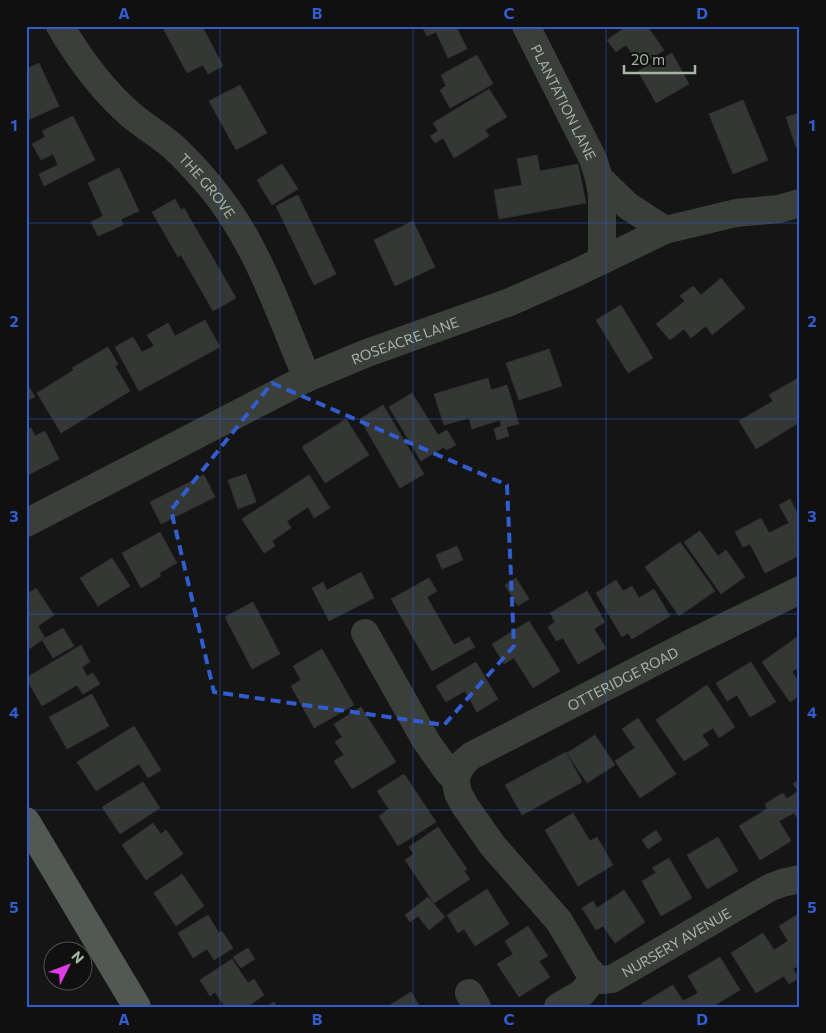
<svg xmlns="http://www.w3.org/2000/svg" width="826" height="1033" viewBox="0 0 826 1033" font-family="Commissioner,sans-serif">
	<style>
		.building { fill: #343734; stroke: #2e312f }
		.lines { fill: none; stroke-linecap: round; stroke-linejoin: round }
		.street { stroke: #3a3f3a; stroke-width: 28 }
		.primary { stroke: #515952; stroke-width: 28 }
		.marked { fill: none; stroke: #325dd0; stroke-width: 4; stroke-dasharray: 10 6; stroke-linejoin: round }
		.grid { fill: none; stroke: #325dd0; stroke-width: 1; stroke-opacity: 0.55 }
		.labels { text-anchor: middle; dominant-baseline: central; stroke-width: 5; stroke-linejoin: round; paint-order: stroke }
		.street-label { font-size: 14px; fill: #a6b5a6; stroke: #0f100f }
		.neatline { fill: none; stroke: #325dd0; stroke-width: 2 }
		.grid-label { font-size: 16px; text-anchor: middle; font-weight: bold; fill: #325dd0 }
	</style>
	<rect width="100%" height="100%" fill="#141514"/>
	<path class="building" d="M162,26H202L223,66L208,74L203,65L187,73Z
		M422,26H456L467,49L448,58L436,32L427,36Z
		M627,26H647L664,50L641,66L626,45L616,52L607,40Z
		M672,53L689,84L656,103L638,71Z
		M477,55L493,84L450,108L440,90L446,86L441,75Z
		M39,63L59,106L26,121V69Z
		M240,85L267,133L236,150L209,101Z
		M489,89L507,117L485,130L489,136L454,158L443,138L435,143L430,136L438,131L433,123Z
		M743,100L768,160L733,174L709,114Z
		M800,113V146L796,147L786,117Z
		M73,116L95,160L44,186L39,174L58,165L53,154L41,160L32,144L45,137L42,131Z
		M537,155L540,171L578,164L586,203L499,219L494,190L522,185L517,159Z
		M282,164L298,189L272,205L257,180Z
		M119,168L139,211L121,219L123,225L98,236L91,222L103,216L88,183Z
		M298,195L336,274L314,285L276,206Z
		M175,199L181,210L184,208L236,298L213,311L181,255L178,257L152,212Z
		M413,221L435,267L395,286L374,240Z
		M721,278L745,308L712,335L706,326L691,338L684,329L670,340L656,324L685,301L680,296L693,286L701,295Z
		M621,305L653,358L628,373L596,320Z
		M205,320L220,347L139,391L115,347L133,337L142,352L154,346L147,335L168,323L175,336Z
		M108,347L118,364L115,366L130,391L61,433L37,393L74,370L72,368Z
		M549,349L562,386L519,400L506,363Z
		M488,378L491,390L507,385L519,424L506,427L509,436L497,440L494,429L501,426L500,420L472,429L469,418L444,425L434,394Z
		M798,378L800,380V422L756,449L739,421L773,401L769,395Z
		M26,382L35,397L26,401Z
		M412,393L438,435L447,430L456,445L446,450L444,447L421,461L389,407Z
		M383,405L424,474L400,488L360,419Z
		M346,419L369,455L325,483L302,447Z
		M31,428L35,436L45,431L59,459L26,476V430Z
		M246,474L256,502L238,509L228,480Z
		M204,475L215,497L161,524L150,502Z
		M309,475L330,508L314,518L308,507L287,521L291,528L272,541L275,546L264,553L242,519Z
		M790,499L800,518V535L796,537L800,544V555L765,573L750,544L743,547L735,532L761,518L769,533L789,523L779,505Z
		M700,531L718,556L726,550L745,577L721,594L684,542Z
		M160,532L177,563L159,573L161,576L141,588L122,553Z
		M680,542L715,591L679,616L645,567Z
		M457,546L463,560L442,569L436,555Z
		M112,558L130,586L98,606L80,578Z
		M361,572L374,598L329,621L312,588L323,582L327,590Z
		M429,578L437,591L427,597L454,645L469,637L475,647L432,671L391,599Z
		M516,578L529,599L518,606L505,585Z
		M616,580L623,591L632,586L639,598L654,589L670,616L632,639L628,633L622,637L596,593Z
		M36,588L54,615L38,626L45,638L26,651V595Z
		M587,591L605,622L594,629L606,648L578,664L563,638L556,641L548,627L555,622L550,613Z
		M253,602L280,654L252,669L225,617Z
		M529,621L560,671L533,688L514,658L504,664L492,644Z
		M63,628L74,646L53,658L42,640Z
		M800,635V666L792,672L800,683V695L790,702L762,662Z
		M81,645L90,662L82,667L87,676L93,673L100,684L83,694L77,685L42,706L26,678Z
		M322,649L354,705L314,728L291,686L301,680L293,666Z
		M476,662L498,699L477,712L465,691L446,702L436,686Z
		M751,662L776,702L750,717L737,695L727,701L716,683Z
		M707,685L735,727L719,738L713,728L702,735L709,745L684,761L656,720Z
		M92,694L109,726L67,749L49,717Z
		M361,707L396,762L352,789L334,761L344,755L335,742L342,737L334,724Z
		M638,718L676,774L640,798L615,761L635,748L622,729Z
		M134,726L161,770L148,778L139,764L96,791L77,762Z
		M595,735L615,765L587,783L567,753Z
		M566,752L582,782L522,815L505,785Z
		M404,774L436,822L398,846L379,816L389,809L377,791Z
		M800,780V823L794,813L779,821L791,841L760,860L739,826L767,809L765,804L783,793L787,799L798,791L793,784Z
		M143,782L160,808L120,834L102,807Z
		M573,813L590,841L597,837L613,865L578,886L545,830Z
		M153,823L161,834L166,830L183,854L146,880L122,845Z
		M438,827L467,869L464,871L470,879L434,903L405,860L414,854L409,847Z
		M656,830L662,840L648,849L642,840Z
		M718,837L738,871L707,889L687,855Z
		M669,858L692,898L661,916L642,881L656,873L652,868Z
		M182,874L204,906L176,926L154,893Z
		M487,889L509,924L475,946L464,929L458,933L447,915Z
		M624,890L645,922L615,943L603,926L596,930L582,908L593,901L597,908Z
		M428,897L445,917L429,930L418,916L410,922L405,915Z
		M800,913V965L793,969L799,978L789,984L784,976L756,993L731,953L763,933L774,950L788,941L779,926Z
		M208,915L219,933L222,931L233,948L214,960L207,949L193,958L178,933Z
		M528,926L548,956L539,961L550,977L519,997L497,964L513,954L505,941Z
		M248,948L255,959L241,968L233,957Z
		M720,957L740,990L712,1007H643L641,1004L673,985L683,1001L698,993L688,976Z
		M232,959L248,983L254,979L264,995L247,1007H225L215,992L210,996L200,980Z
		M411,992L420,1007H387Z
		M274,1002L277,1007H266Z"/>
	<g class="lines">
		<g class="street">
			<path id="s1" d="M60,26C79,58 103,91 131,115C144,126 158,134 171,145C185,157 198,172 210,186C257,242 279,312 307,378"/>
			<path id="s2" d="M526,26L593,159L599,178L628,206L665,230"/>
			<path d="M599,178L602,195V260"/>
			<path id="s3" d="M26,523L307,378L367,353L510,302L578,272L665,230L736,213L779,209L800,203"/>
			<path d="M365,633L426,741L448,772L455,778L458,793L465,806L493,846L559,921L586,967L595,977"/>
			<path id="s4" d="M455,778L463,763L471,756L693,642L800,590"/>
			<path d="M469,993L477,1007"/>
			<path id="s5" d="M558,1007L582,993L595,977L601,980L612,979L769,888L782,883L800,879"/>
		</g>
		<path class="primary" d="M26,821L137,1007"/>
	</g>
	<path class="marked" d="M272,383L507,485L514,646L444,725L214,692L171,510Z"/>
	<path class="grid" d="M220,26V1007M413,26V1007M606,26V1007M26,223H800M26,419H800M26,614H800M26,810H800"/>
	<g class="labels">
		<g class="street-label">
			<text stroke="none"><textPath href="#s2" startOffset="85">PLANTATION LANE</textPath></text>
			<text stroke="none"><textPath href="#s1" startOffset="219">THE GROVE</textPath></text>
			<text stroke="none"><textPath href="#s3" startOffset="421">ROSEACRE LANE</textPath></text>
			<text stroke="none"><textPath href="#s4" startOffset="198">OTTERIDGE ROAD</textPath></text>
			<text stroke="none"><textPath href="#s5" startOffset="140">NURSERY AVENUE</textPath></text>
		</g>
	</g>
	<rect width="826" height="1033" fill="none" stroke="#0f100f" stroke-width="55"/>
	<g transform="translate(68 966) rotate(48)"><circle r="24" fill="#0f100f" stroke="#4b524b"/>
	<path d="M0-4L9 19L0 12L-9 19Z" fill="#df3ce5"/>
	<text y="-8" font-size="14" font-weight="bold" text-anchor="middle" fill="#a6b5a6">N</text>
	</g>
	<path d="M624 65v8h71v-8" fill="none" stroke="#a6b5a6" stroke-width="2.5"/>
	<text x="631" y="65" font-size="15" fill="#a6b5a6" stroke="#0f100f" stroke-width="4" paint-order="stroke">20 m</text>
	<rect x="28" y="28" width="770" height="978" class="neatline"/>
	<g class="grid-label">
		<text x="124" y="19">A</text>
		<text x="317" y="19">B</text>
		<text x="509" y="19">C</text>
		<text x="702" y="19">D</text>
		<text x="14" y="131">1</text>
		<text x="812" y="131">1</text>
		<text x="14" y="327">2</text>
		<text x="812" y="327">2</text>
		<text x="14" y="522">3</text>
		<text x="812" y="522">3</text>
		<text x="14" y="718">4</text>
		<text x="812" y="718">4</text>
		<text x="14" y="913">5</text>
		<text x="812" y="913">5</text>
		<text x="124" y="1025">A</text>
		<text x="317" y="1025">B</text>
		<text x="509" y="1025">C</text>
		<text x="702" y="1025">D</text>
	</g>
</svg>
